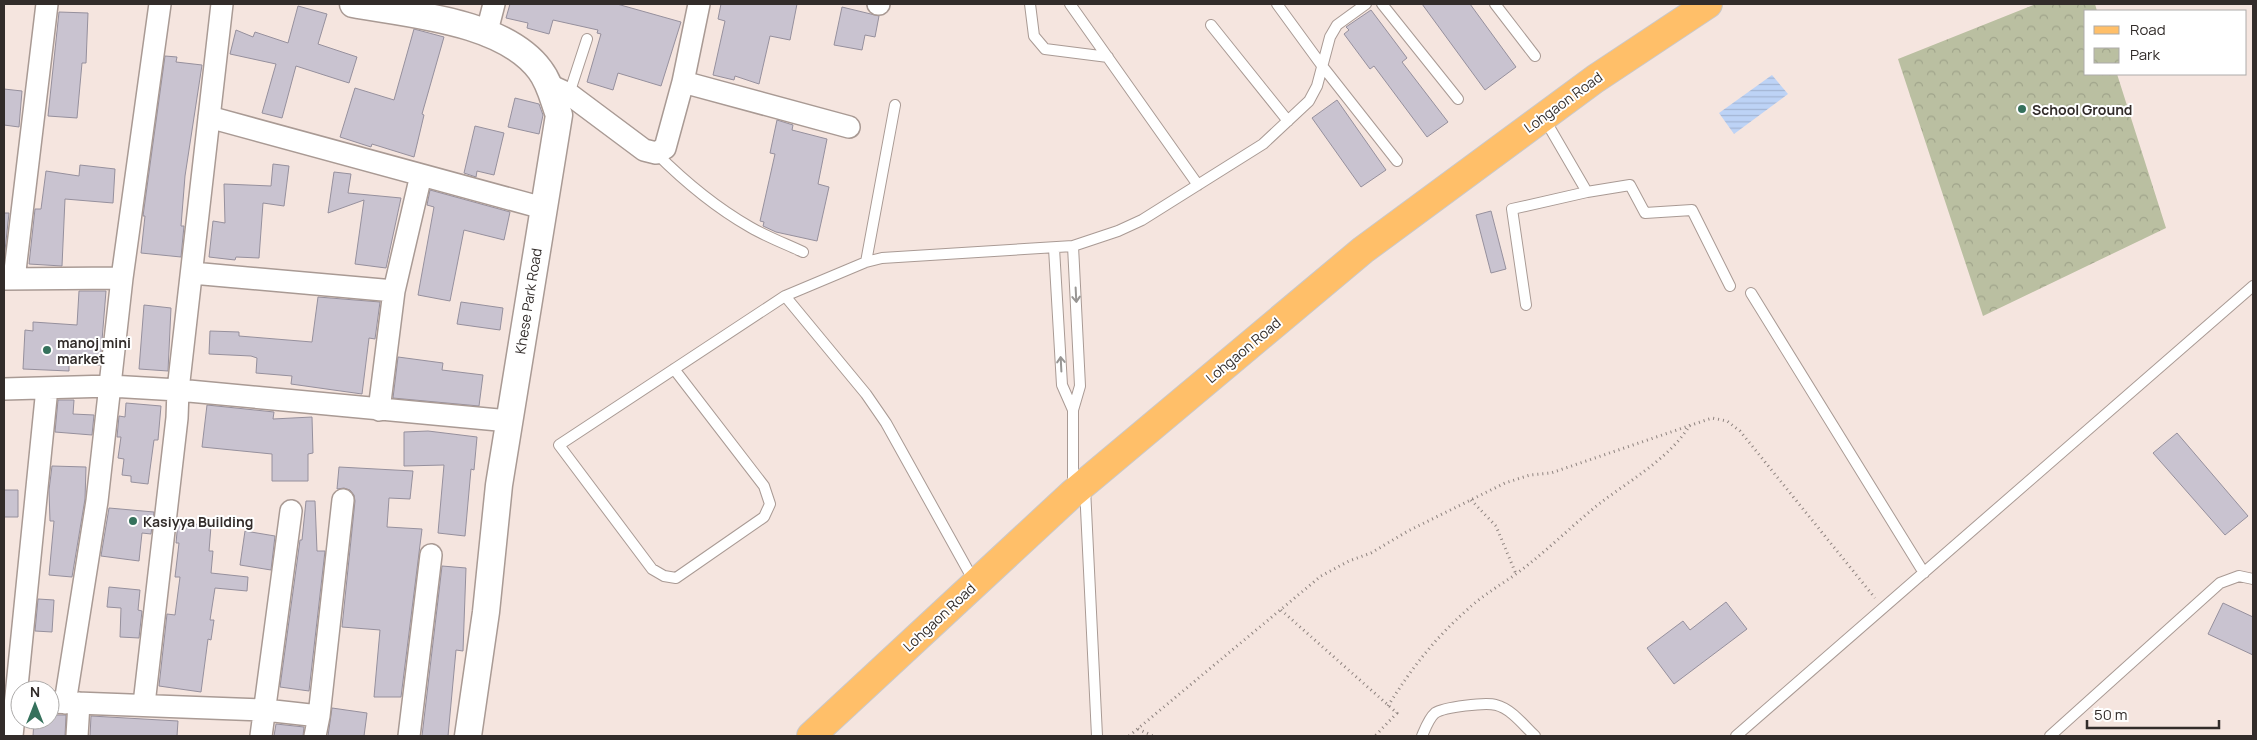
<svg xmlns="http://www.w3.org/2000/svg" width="2257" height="740" viewBox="0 0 2257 740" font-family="Manrope,sans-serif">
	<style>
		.park { fill: url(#park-crowns) }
		.water { fill: url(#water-rules) }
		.building { fill: #c9c3d0; stroke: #96909d }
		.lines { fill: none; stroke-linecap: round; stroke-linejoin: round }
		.service-casing { stroke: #a99a94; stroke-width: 12 }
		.minor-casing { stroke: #a99a94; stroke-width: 24 }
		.tertiary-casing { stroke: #a99a94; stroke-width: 29 }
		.primary-casing { stroke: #cac8c8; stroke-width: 30 }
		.path { stroke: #8e837f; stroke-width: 3; stroke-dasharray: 1 4; stroke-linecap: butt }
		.service { stroke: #fff; stroke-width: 10 }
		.minor { stroke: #fff; stroke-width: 21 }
		.tertiary { stroke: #fff; stroke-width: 26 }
		.primary { stroke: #ffbf69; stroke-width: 28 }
		.oneway { stroke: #989694 }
		.poi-dot { fill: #35715c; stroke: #fff; stroke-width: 2 }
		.labels { text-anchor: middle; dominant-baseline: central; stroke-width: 4; stroke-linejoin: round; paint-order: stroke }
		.street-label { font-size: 14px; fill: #322c2a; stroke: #fff }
		.poi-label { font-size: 14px; font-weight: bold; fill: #322c2a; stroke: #fff; text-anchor: start }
	</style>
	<defs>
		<pattern id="park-crowns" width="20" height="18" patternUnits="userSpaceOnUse" patternTransform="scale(1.25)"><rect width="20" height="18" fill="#babfa1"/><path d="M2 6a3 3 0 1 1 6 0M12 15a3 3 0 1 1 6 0" fill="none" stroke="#a0a48b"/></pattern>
		<pattern id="water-rules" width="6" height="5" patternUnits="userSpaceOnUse" patternTransform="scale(1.25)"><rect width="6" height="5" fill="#bdd3f6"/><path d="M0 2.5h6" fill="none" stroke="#a3b5d3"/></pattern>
	</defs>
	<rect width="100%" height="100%" fill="#f5e5df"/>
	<path class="park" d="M2036,4H2095L2097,11H2086V74H2117L2166,228L1983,316L1898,59Z"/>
	<path class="water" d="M1772,75L1788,94L1734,134L1719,113Z"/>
	<path class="building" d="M510,4H617L681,22L661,86L618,73L613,90L587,82L601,34L597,33L598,30L553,20L549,34L527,28L528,23L506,18Z
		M721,4H797L790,40L770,36L759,84L735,76L734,80L713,75L725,21L718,19Z
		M1422,4H1470L1516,67L1485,90Z
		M298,6L327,14L318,44L357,57L349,83L296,66L282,118L262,113L276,64L230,54L236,30L253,37L255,32L288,43Z
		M842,7L879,16L875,37L865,35L862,50L834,45Z
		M1371,10L1407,58L1402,62L1448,122L1427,137L1374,66L1370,69L1344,34L1349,30L1346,27Z
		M59,12L88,13L86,63H82L77,118L48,116Z
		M414,29L444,37L422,114L424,115L414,157L372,144L371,147L340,137L355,88L394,100Z
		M165,56L177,57L176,62L202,65L185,176L181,226H184L181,257L141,253L145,216H143Z
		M4,89L22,91L19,127L4,125Z
		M515,98L539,104L543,115L539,134L508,127Z
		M1337,100L1386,170L1361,187L1312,118Z
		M777,120L793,125L792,130L827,139L818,184L829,187L817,241L776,232L763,226L764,222L760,221L775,154L770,153Z
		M475,126L504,133L494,175L477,171L476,177L464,173Z
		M273,164L289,166L284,206L263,203L259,258L236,257L235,260L209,257L213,221L225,223L224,184L271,186Z
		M80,165L115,169L113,203L65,199L62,266L29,264L35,209H41L46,171L79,176Z
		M334,172L351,174L348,193L401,198L386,268L355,264L364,200L328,213Z
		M430,190L510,212L504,240L464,230L450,301L418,295L434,207L427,205Z
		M1491,211L1506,269L1491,273L1476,215Z
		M4,213H9L4,260Z
		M79,291H106L100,365L69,364V371L23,369L25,330L33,331V322L77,325Z
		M318,297L380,302L375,339L369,338L362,394L291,384L292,376L256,373L257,358L251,356L209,354L210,331L239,332V336L312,342Z
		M461,302L503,308L500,330L457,324Z
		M144,305L171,308L168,371L139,369Z
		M398,357L443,363L442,370L483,375L479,406L393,398Z
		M58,400H74L73,414L94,415L92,435L55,432Z
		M126,403L161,406L158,440H154L148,484L131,482V476L122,475L124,459L118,458L121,437H117L119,416L125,417Z
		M207,405L274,412L273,419L312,417L313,453L308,454V481H272V454L202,447Z
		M428,431L477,437L474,470L471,469L465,536L438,533L444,465L404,466V432Z
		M2177,433L2248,516L2225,535L2153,453Z
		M52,466L86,467L85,499L72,577L49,575L54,521H50L49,490Z
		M339,467L413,471L410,499L389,498L387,527L422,529L401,697H374L380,630L342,627L355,501L354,495L350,490L344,488L337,489Z
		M4,490H18V517H4Z
		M306,501H315L317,551H325L309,691L280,687L300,540H302Z
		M109,508L154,512L151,534L142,533L139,561L101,556Z
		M178,522L211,526L209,551H213L211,573L248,577L247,591L215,588L210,620H214L211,640L208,639L201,692L159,686L167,614L175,615L180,577H175L179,543H176Z
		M245,531L275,536L271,570L240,565Z
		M442,566L466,568L463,651L456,650L448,736H422Z
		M109,587L140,590L138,610L142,611L139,638L120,637L121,608L107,607Z
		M38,599L54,600L52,632L35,631Z
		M1726,602L1747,629L1674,684L1647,648L1683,621L1690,630Z
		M2223,603L2253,617V655L2208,634Z
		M332,708L367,713L364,736H328Z
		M50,715H66L65,736H33L34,720H50Z
		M91,716L178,721L177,736H90Z
		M276,724L304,727L303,736H274Z"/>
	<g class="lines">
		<g class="service-casing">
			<path id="service" d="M1030,4L1034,36L1045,49L1108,57
				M1070,4L1198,185
				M1277,4L1323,67L1397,161
				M1382,4L1458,99
				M1495,4L1535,56
				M1211,25L1288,121
				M569,94L587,39
				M656,153C684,181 715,207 750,227C767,237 786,244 803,252
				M1587,192L1630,185L1645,213L1692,210L1730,286
				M1073,246L1080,386L1073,410V489
				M1054,248L1062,385L1073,410
				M866,262L895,105
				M1751,293L1924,573
				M785,296L866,394L886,423L975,583
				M1526,305L1512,209L1587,192L1544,118
				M674,369L764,486L770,504L764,517L676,578L664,576L652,569L559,445L785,296L866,262L882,258L1073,246L1118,231L1142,220L1263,144L1309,101L1317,86L1330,37L1337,25L1366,4
				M1085,488L1097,736
				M1422,736C1425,729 1429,718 1435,713C1444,707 1486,702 1496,705C1512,709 1524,726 1535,736
				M1736,736L2253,286
				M2050,736L2220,583L2239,576L2253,579"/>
		</g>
		<g class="minor-casing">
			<path id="minor" d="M878,4H879
				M486,35L494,4
				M683,82L849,127
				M549,85L569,94L644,150L656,153L665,148L683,82L699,4
				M209,117L543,208
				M192,273L394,291
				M4,279L122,278
				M14,279L47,4
				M4,389L110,386L178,390L509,421
				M379,410L394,291L421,175
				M50,702L265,710L319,716
				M65,703L97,501L122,278L160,4
				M144,704L177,418L178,390L222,4
				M12,736L47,388
				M77,736L79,703
				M261,736L291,511
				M315,736L319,716L343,500
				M409,736L431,555"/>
		</g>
		<g class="tertiary-casing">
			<path id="tertiary" d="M353,4C408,14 504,21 540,70C550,83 553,99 559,115L499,485L486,612L468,736"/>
		</g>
		<g class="primary-casing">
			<path id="primary" d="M811,736L1073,493L1363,250L1595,79L1708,4"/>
		</g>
		<path class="path" d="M1471,500L1496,526L1516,574
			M1281,610L1397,713L1375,736
			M1388,706C1411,669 1435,638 1468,609C1486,592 1510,580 1529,564C1553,545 1575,523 1599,504C1630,480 1669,459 1690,425
			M1138,729L1153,736
			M1129,736L1321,576L1349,561L1371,553L1408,531L1505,483L1530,475L1551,473L1712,418L1727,421L1740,431L1875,598"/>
		<use href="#service" class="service"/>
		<use href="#minor" class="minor"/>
		<use href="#tertiary" class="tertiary"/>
		<use href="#primary" class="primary"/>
	</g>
	<defs><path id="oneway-shaft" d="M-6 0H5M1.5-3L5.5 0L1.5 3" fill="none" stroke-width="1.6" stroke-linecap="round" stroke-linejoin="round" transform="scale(1.25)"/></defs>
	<g class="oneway">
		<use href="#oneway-shaft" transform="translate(1076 295) rotate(87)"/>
		<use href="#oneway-shaft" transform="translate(1061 364) rotate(-93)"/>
	</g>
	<g class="poi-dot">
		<circle cx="2022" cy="109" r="5"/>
		<circle cx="47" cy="350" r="5"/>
		<circle cx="133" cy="521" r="5"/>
	</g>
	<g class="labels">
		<g class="street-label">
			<text transform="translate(1563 102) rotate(-36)">Lohgaon Road</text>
			<text transform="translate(528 301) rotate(-81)">Khese Park Road</text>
			<text transform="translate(1243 350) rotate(-40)">Lohgaon Road</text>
			<text transform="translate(939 617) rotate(-43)">Lohgaon Road</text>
		</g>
		<g class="poi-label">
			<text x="2032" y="109">School Ground</text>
			<text x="57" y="342">manoj mini<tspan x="57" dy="16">market</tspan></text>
			<text x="143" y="521">Kasiyya Building</text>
		</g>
	</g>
	<rect width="2257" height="740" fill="none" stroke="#322c2a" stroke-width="10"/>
	<rect x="2084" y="10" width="162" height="65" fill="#ffffff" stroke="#adabaa"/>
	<rect x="2094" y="26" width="25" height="8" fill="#ffbf69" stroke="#adabaa"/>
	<text x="2130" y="35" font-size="15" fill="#322c2a">Road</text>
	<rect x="2094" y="48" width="25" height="15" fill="url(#park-crowns)" stroke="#adabaa"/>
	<text x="2130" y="60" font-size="15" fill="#322c2a">Park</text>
	<g transform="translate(35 705)"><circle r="24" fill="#ffffff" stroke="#adabaa"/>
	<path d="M0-4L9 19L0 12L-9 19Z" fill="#35715c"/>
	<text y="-8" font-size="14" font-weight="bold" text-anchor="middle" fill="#322c2a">N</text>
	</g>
	<path d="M2087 720v8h132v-8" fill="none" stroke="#322c2a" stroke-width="2.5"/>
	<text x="2094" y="720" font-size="15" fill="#322c2a" stroke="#ffffff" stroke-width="4" paint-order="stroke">50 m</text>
</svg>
